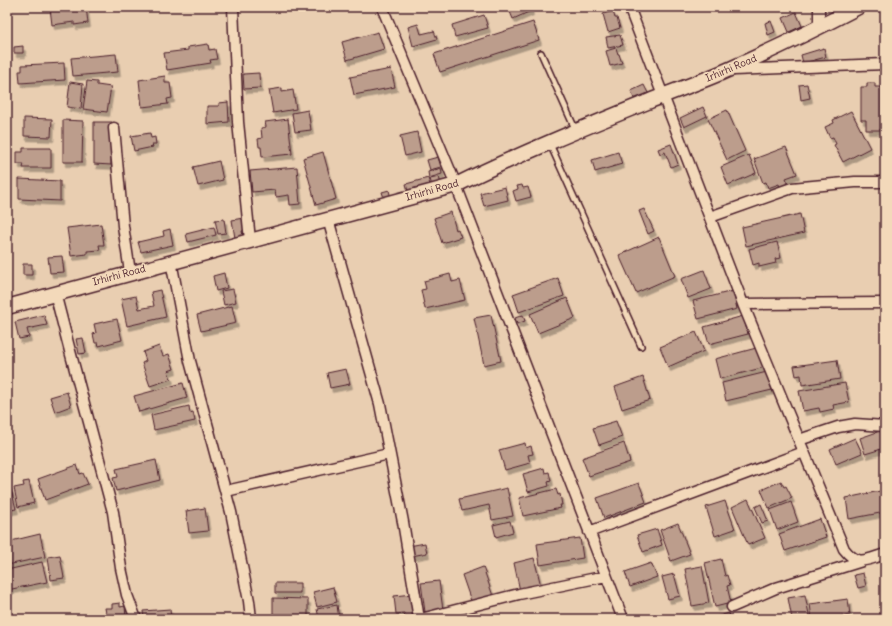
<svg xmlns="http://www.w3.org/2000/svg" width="892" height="626" viewBox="0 0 892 626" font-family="Delius,sans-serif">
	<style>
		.building { fill: #bc9d8c; stroke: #4a1f2b; filter: url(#shadow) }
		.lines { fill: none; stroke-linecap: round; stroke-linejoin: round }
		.lane-casing { stroke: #4a1f2b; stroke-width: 8 }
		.street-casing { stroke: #4a1f2b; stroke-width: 13 }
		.secondary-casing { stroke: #4a1f2b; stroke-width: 17 }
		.lane { stroke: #f3d9ba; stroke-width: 5 }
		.street { stroke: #f3d9ba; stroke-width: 10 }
		.secondary { stroke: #f3d9ba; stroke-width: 14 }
		.labels { text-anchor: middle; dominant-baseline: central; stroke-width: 3; stroke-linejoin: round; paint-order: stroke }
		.street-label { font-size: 10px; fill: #4a1f2b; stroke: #f3d9ba }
	</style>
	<defs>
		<filter id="shadow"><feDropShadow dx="2.5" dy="4.5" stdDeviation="0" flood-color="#0004"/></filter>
	</defs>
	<rect width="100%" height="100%" fill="#e9ceb1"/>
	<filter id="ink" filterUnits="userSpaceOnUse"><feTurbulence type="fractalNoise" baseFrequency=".025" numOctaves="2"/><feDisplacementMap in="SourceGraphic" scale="8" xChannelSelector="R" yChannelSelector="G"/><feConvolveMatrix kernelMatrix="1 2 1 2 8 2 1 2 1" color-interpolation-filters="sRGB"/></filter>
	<g filter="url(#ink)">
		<path class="building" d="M55,7H86L88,23L74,25V22L52,25L50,8Z
			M508,7H530L531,11L513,19Z
			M613,11L615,18H617L620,28L608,32L603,14Z
			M796,12L802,26L789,32L783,18Z
			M484,15L488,28L455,37L452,25Z
			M771,21L775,32L768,35L765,23Z
			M533,22L539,40L440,72L434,54Z
			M418,24L421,34L434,31L437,39L413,46L408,27Z
			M378,32L384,49L347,60L342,42Z
			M620,35L623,45L608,48L606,37Z
			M208,44L209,50L215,49L217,59L210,60L211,63L167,70L164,53L188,50V47Z
			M23,46V53H14V47Z
			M616,48L618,54H619L622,63L610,66L606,51Z
			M824,48L826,57L803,63L801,55Z
			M116,54L118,72L73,76L71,58Z
			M64,63L65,80L20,83L19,71H22V65Z
			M391,69L395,87L354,95L350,77Z
			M259,73L260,88L244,89L243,74Z
			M165,76V83H170L172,98L167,99L168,104L142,107L139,80Z
			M87,81L97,82V85L111,87L107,112L83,109Z
			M70,82L83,84L81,109L67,107Z
			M867,83H875V87H882V130H866V120H861V87H867Z
			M807,84L810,98L801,100L799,85Z
			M644,85L649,95L635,101L631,91Z
			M282,88V92L293,90L296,109L273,113L269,90Z
			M228,102L229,122L207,124V106H219V103Z
			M703,107L707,116L684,127L680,118Z
			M308,110L311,130L295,132L292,113Z
			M727,110L745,151L727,160L708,119Z
			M851,111L870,148L843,162L834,145L836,144L833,137L830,138L825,127L834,123L833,120Z
			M24,118L52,119L51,137L24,136Z
			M288,119L292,154L262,157L261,147H259L258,139L262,138L261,128L266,127L265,122Z
			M63,120L83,121L82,162H63Z
			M94,122H112L111,165L94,164Z
			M417,132L421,152L405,156L400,136Z
			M150,133L151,138L155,137L156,144H152L153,147L134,151L131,136Z
			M671,144L678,164L671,167L665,152L660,154L658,149Z
			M786,147L797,174L786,178L789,185L780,189L779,184L768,188L766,182L763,183L754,159Z
			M23,148H51V168H23L24,164H17V152H23Z
			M323,152L336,199L316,205L303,158Z
			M618,152L622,164L595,172L592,160Z
			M749,155L756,173L728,185L721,167Z
			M438,157L441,167L430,170L427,160Z
			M219,161L223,180L198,186L193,167Z
			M297,167L300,204L290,205L289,195L276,197L275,190L252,192L250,171Z
			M441,168L442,174L429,178L428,172Z
			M439,177L441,184L432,186L430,179Z
			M428,178L430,185L408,191L406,184Z
			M19,179L60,181V201L19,199Z
			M522,185L523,188L528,187L531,197L516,201L513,191L518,189L517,186Z
			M505,187L508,200L484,206L480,193Z
			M389,190L391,199L385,201L382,192Z
			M644,209L654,231L648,234L639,211Z
			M451,212L456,230L458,229L461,237L442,243L434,218Z
			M800,214L804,233L746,246L742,227Z
			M243,218L245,230L242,231L243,236L235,238L232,220Z
			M224,219L226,233L218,234L215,220Z
			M101,224L104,245H99L100,250L87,251V254L71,256L67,228Z
			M214,227L216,235L188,242L186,234Z
			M170,229L173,245L141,252L138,242L164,236L163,231Z
			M659,237L675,276L636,293L619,255Z
			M777,242L781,258L775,259L776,263L759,267V263L753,265L749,249Z
			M62,256L64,272L50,273L48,257Z
			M885,256V273H883L881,257Z
			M23,264H32V275H23Z
			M704,270L711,289L688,298L681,279Z
			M224,273L227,288L216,291L213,276Z
			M450,274L452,282L460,280L465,300L425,309L421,290L426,289L424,281Z
			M558,278L564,296L519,312L513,294Z
			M233,289L236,302L224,305L221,291Z
			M160,290L166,317L127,326L121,299L136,296L139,309L154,306L151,292Z
			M733,291L737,309L698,319L693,301Z
			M567,298L575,318L538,333L530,314Z
			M232,306L236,323L201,331L197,315Z
			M44,315L47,325L27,329L29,337L19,339L15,322Z
			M491,315L501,361L484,365L474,318Z
			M523,315L525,321L517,324L515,318Z
			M743,316L748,334L709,344L704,327Z
			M117,319L122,340L99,346L98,343H95L93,334L96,333L94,324Z
			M696,332L704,351L668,367L660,347Z
			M83,338L86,353L79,354L76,339Z
			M159,346L163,356L169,354L174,369L168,371L171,379L150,386L142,363L146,361L143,352Z
			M760,347L765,367L720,379L715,359Z
			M837,360L840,379L802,385L801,375L796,376L794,366Z
			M346,369L350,384L330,388L327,373Z
			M767,372L772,390L726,401L722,383Z
			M643,377L650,400L622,409L615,387Z
			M183,383L187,398L139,412L134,396Z
			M845,383L849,402L833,405L834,409L820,412L819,408L803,411L799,391Z
			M67,392L71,406L55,412L50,397Z
			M189,406L190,413L193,412L195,421L154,430L151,415Z
			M616,421L622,437L599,445L593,428Z
			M883,430L885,436V448L865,454L860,438Z
			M855,438L862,453L836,464L830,449Z
			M525,443L526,448L531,446L533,454L528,455L530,463L505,470L499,450Z
			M624,443L630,462L589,476L582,458Z
			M156,460L160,480L116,491L113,478L118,477L116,469Z
			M77,465L80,474L83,473L88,484L45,500L38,479Z
			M544,468L545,473L549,472L551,481L548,482L549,486L528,492L523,474Z
			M29,481L34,503L18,507L14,488L24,486L23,482Z
			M781,481L784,487L786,486L792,498L769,508L761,490Z
			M639,483L646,502L604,518L597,498Z
			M507,488L513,516L492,520L489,505L462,511L459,499Z
			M11,489L16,509L7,511V490Z
			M556,489L558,495L560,494L562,505H560L561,508L523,516L519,498Z
			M885,490V512L849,519L846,498Z
			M748,499L765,538L748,545L732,507Z
			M725,501L735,529L715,536L706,507Z
			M791,502L798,522L777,530L770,510Z
			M761,504L768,521L762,523L755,507Z
			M205,508L208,531L189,533L186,511Z
			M820,519L826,537L785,551L779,534Z
			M510,521L513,532L496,537L493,525Z
			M678,523L690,554L671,561L660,530Z
			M657,529L662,545L643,552L637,535Z
			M40,534L45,557L7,565V542Z
			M580,538L583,558L540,565L537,544Z
			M425,543L427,553L412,556L409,546Z
			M60,555L64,578L51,580L48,557Z
			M534,558L541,586L520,591L514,563Z
			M721,559L725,576L727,575L730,585L727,586L731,603L715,607L705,563Z
			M42,562L47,582L7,590V570Z
			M651,563L657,577L630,587L625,572Z
			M702,566L709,603L692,606L685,569Z
			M483,567L493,596L472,604L462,575Z
			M863,573L866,586L858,588L854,575Z
			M674,574L680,596L668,599L662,577Z
			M439,581L443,610L425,612L421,583Z
			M275,583H300V593H275Z
			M333,587L337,602L317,607L313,592Z
			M412,594L415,617L405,618L404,613L396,614L394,596Z
			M805,595L810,619H792L788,598Z
			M273,598L308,599V618L273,617Z
			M848,599L850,615L826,619H812L810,604Z
			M120,603V607L125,606L126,619H107L105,608H112V604Z
			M337,605L339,619H319L317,609Z
			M170,609L171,619H144L143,611Z
			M729,613L731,619H712V618Z"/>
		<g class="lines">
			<g class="lane-casing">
				<path id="lane" d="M541,53L576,131
					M550,144L641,346"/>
			</g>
			<g class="street-casing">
				<path id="street" d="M233,7L238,122L250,240
					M382,7L456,185L623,619
					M629,7L743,304L844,549C858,567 866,560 885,554
					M819,7V27
					M734,70L885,64
					M114,128L123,226L130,272
					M710,217L792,188L855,182H885
					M328,219L380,404L403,522L419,619
					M171,261L190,361L231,512L249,601L251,619
					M55,293L70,351L113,512L121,568L127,595L136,619
					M743,304L885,303
					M799,440L838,427L855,424L885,426
					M226,491L389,454
					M589,532L804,452
					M732,607L776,588L862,561
					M421,619L519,594L606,576"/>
			</g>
			<g class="secondary-casing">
				<path id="secondary" d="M7,307L456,185C523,152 593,124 662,96C685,87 708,79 730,69C773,50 816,29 858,7"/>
			</g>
			<use href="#lane" class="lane"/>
			<use href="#street" class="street"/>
			<use href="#secondary" class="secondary"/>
		</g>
	</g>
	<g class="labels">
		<g class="street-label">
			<text transform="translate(731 68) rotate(-23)">Irhirhi Road</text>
			<text transform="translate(432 190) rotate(-16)">Irhirhi Road</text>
			<text transform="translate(119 275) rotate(-15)">Irhirhi Road</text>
		</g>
	</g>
	<rect width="892" height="626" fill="none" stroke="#f3d9ba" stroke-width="24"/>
	<rect x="12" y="12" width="868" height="602" fill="none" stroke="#4a1f2b" stroke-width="1.5" filter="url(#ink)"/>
</svg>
